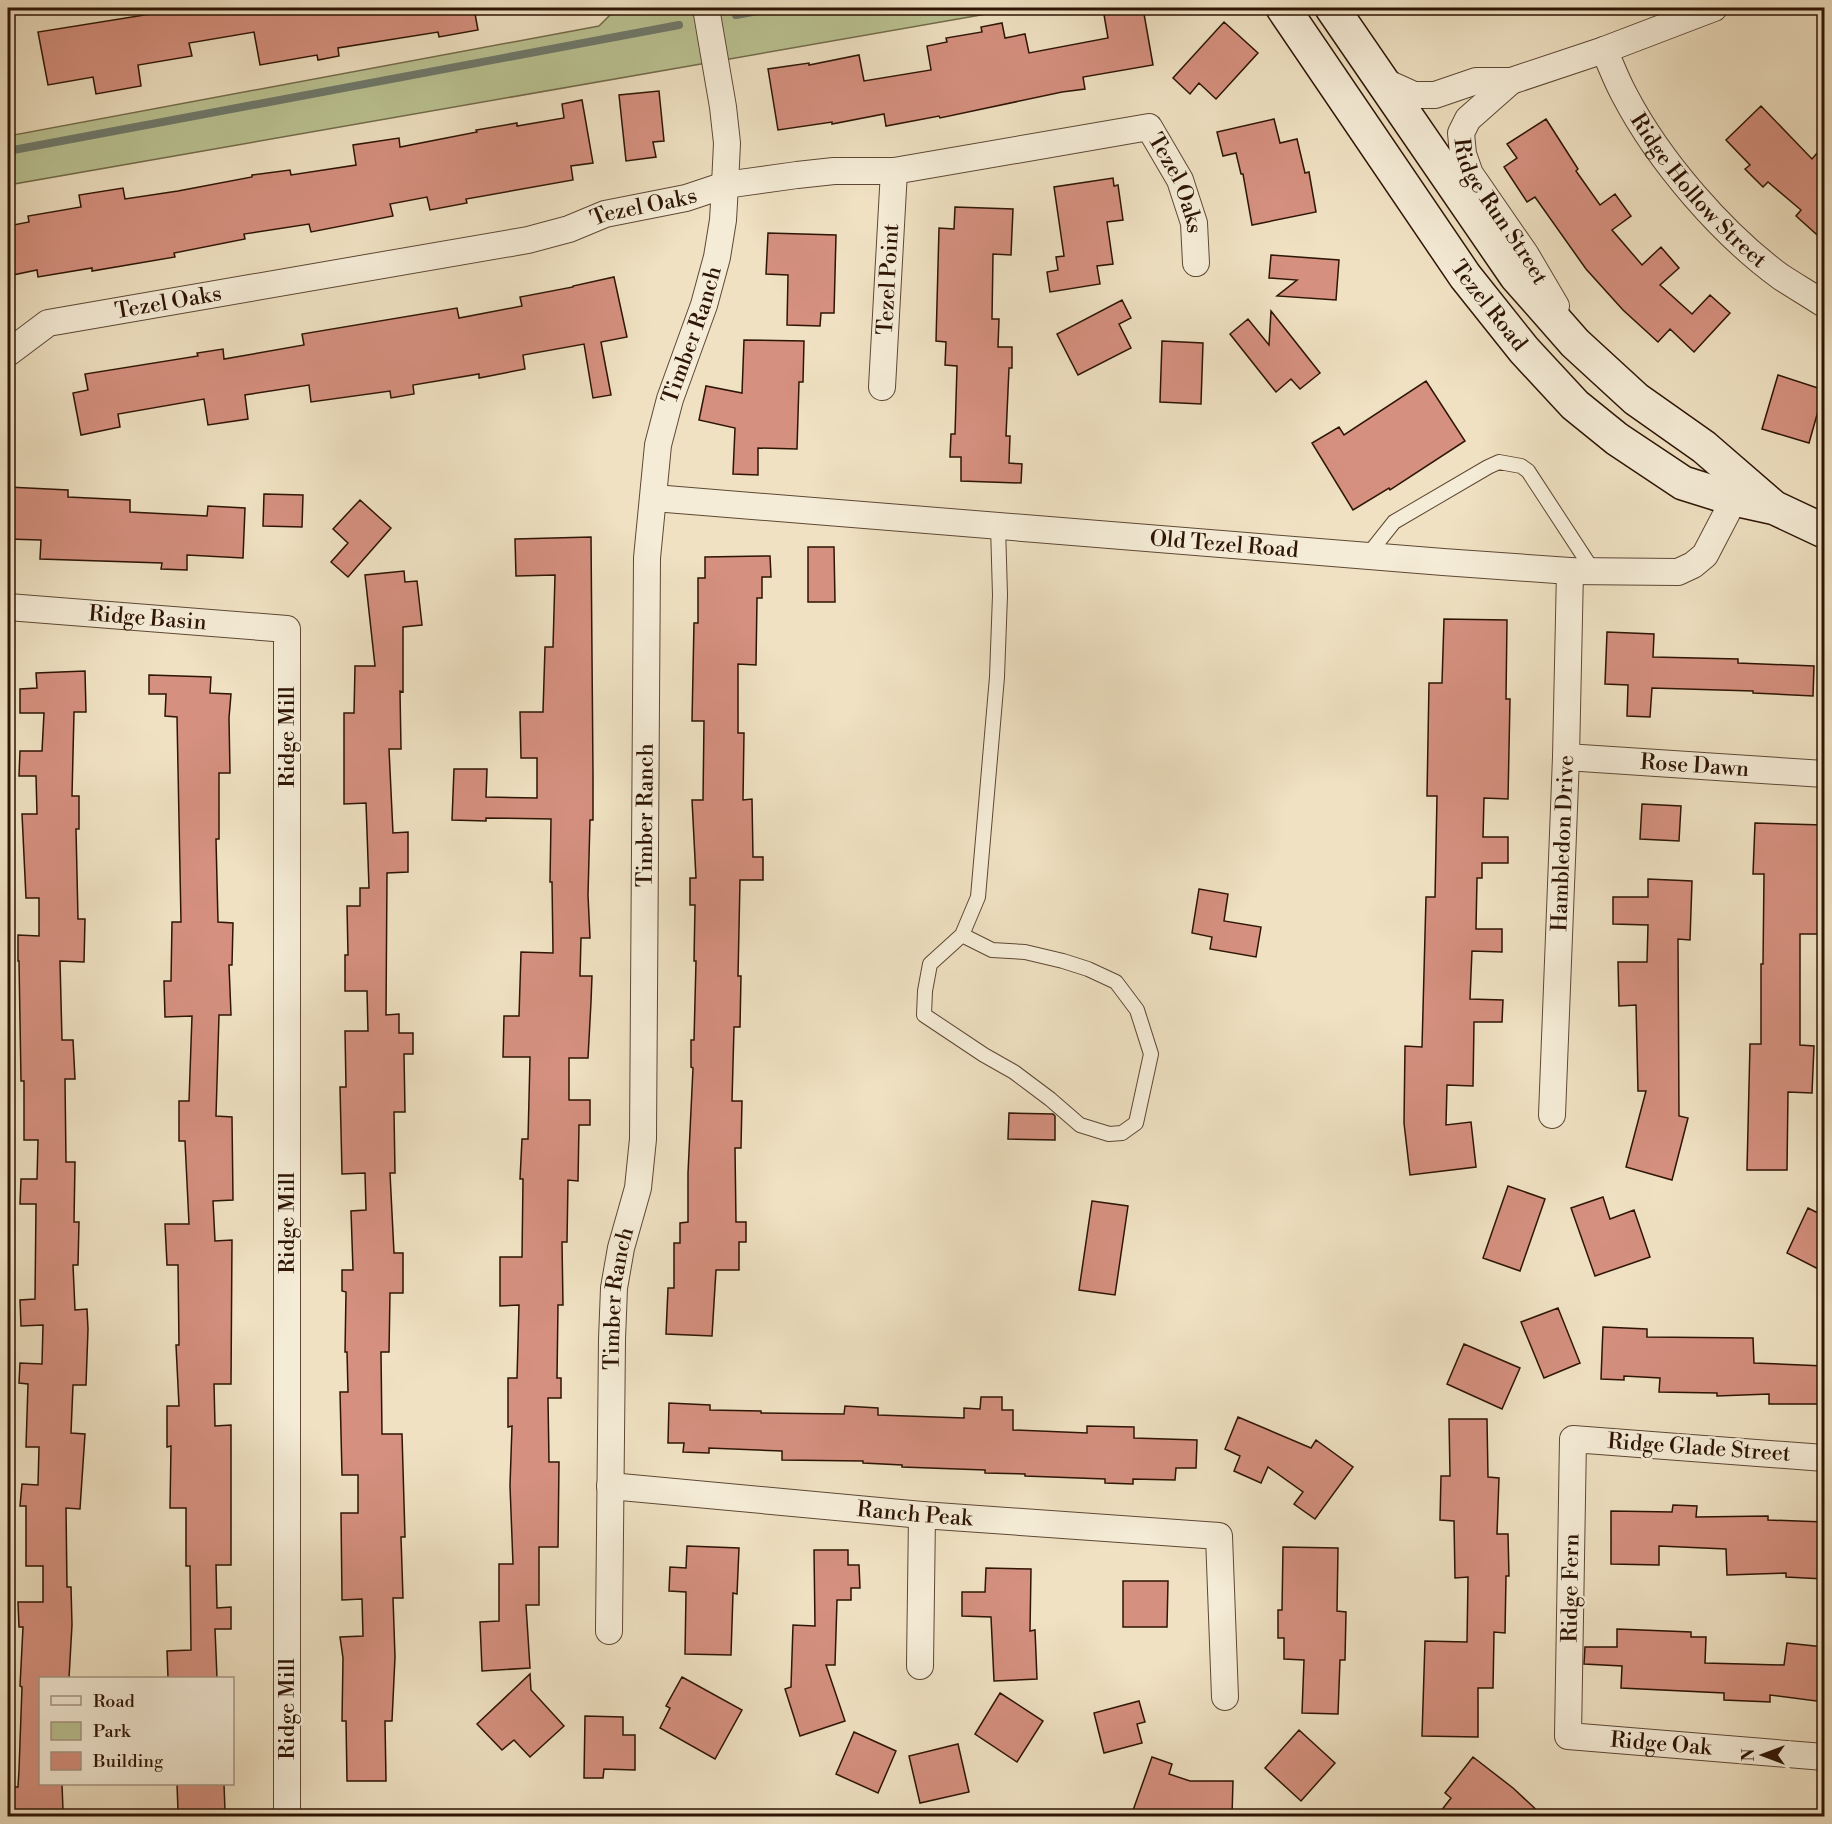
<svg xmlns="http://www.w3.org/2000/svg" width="1832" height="1824" viewBox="0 0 1832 1824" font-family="'Libre Bodoni',serif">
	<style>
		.green { fill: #bac292; stroke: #746c4c; stroke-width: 1.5 }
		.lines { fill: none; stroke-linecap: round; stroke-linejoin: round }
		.stream { stroke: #6f7a6c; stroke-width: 8 }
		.building { fill: #d5907f; stroke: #2e1505; stroke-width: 1.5 }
		.service-casing { stroke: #5e4834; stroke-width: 16 }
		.minor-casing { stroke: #5e4834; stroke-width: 28 }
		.secondary-casing { stroke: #2e1505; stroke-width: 36 }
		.service { stroke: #f5ecd7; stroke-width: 14 }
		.minor { stroke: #f5ecd7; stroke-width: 26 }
		.secondary { stroke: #f5ecd7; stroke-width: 33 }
		.labels { text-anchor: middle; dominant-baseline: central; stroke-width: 5; stroke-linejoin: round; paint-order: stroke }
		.street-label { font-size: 22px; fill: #2e1505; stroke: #f5ecd7 }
	</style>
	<rect width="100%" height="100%" fill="#efe1c2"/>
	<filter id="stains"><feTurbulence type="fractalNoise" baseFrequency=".00333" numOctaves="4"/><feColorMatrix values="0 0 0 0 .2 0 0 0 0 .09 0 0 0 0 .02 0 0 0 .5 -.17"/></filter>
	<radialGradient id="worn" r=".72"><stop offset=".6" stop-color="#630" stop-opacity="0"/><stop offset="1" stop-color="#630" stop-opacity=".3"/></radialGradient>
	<path class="green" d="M617,8H1021L8,185V136L599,26Z"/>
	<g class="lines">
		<path class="stream" d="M736,15L775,8
			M8,151L679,25"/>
	</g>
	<path class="building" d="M188,8H474L478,30L439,37L438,32L338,48L339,56L318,60L317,55L260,65L254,32L189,43L192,56L138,65L141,86L96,94L93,77L48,85L38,32Z
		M1113,8H1143L1153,65L1083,77L1085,89L1062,92L940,118L939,116L886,126L884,114L832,124V122L778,130L768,69L809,63V65L859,55L864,81L931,70L927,46L947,42L946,38L982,32L981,27L1002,23L1005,38L1025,34L1029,53L1108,38L1103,9Z
		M1224,22L1258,53L1216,99L1199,83L1190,94L1173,78Z
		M659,91L664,141L653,142L656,157L626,161L619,95Z
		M582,100L593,163L571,166L573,180L466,199L467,203L430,210L427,197L390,204L393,216L311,232L309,224L244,234L245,239L174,253L175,257L92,271V268L38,277L37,270L8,276V226L29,222L28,216L81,207L79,195L123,188L125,199L178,191L252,177V175L290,170L291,175L356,165L353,145L399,138L400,147L477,132L476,130L517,123V126L564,118L562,104Z
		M1761,106L1812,159L1824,145V241L1796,216L1801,210L1768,182L1763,187L1745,169L1750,165L1726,140Z
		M1274,119L1280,143L1297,139L1305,173L1309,172L1316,212L1252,225L1243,174H1241L1236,153L1223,156L1217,132Z
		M1546,119L1578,169L1576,171L1600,205L1615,194L1631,216L1612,230L1642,265L1661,247L1679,268L1660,285L1692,314L1710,295L1730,313L1694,352L1670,329L1658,342L1623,310L1586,269L1535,197L1527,202L1504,167L1517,158L1507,144Z
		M1113,178L1114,186L1118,185L1123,220L1107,222L1113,264L1097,266L1100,284L1050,292L1047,272L1058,270L1056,257L1064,256L1054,187Z
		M955,207L1013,209L1011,255L993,254L992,319H999L998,347H1012V368H1009L1006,436H1010L1009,463L1022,464L1021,483L961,481V457H950L951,434H955L957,366L945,365L946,342L936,341L939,228L954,229Z
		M768,233L836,235L834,313H821L820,326L787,325L788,275L766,274Z
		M1271,255L1339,260L1336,300L1277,296L1297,280L1269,278Z
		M614,277L627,337L601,342L611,395L593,398L584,344L523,355L525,369L479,378V374L413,385L414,394L391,398L390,391L311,402L309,385L245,395L248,419L208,425L204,399L118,414L120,427L81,435L73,393L88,390L85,374L198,356L197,353L223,349L224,359L304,345L302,334L457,308L459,318L522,306L520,297L573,287V286Z
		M1122,300L1131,318L1119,324L1131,348L1078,375L1057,334Z
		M1271,311L1320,373L1300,389L1291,379L1276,392L1230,334L1248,319L1269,345Z
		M744,340L804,341L803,382H799L797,449L758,448V475L733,474L735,428L699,420L706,386L742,393Z
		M1162,341L1203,343L1201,404L1160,402Z
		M1778,375L1824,390L1809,443L1762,429Z
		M1426,381L1465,441L1390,490L1389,488L1353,510L1312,443L1339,427L1344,435Z
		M8,487L68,490V497L130,500V512L207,516L208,506L245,508L243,558L187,555V570L161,569L162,563L40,559L41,540L8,539Z
		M264,494L303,495L302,527L263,526Z
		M360,500L391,528L348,577L331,562L348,543L333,529Z
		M591,537L593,775V820H590L588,895L590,938H581L580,976H592L591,1002L588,1058H569V1100H590V1125H579L578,1181L568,1180L567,1242H562L563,1305H558L557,1378H561V1398H548L549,1462H559L558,1547H539V1605H526L530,1668L482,1671L480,1622L499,1621V1564H513L510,1486L512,1426L508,1427V1378H517L519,1305L500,1306V1257H522L523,1179H520L522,1139H528L530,1057H503L504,1016H519L521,952L553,953L552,882H550L551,819L486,818V821L452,820L454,769H487L486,797L537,798V758H521L520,712H543L545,647H553L555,575L516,576L515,539Z
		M808,547H834L835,602H808Z
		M770,556L771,577H762V598H757L756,665L738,664V733H744L743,800L752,799L753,857H763V880H740L738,976H741L740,1027H734L732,1101H742L741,1148H735L736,1222H746V1242H739V1270H716L712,1336L666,1334L668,1288H674V1243H680V1223L688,1222V1173L693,1068L691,1067V1040H694L696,961H694L695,905H690V878H696L692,800H703L704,721H692L694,623H698V578H705V557Z
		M404,571L405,582L417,581L422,625L403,627V692L400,691L401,749H389L393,833L408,832V872L387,873L386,1015L399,1014V1033H413V1054H404L405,1112H394L395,1173H390L394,1253H403V1293H390L389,1352H381L382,1434H402L405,1537H401L403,1598H393L395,1657L392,1721H385L386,1781H347L346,1721H342L343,1658L340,1637L363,1636L362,1599L342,1600L341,1513H358V1475H342L340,1392H348L347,1352H345L346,1292L342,1291V1270H353L351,1211L366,1210L365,1173L342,1174L340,1087H346L345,1031H368L367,991H345V955H348L347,906H360V888H369L366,803L344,804V713H354L355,666H375L365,575Z
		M1444,619L1507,620L1506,699H1510L1508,799L1484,798L1483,837H1508V863H1482V878H1477L1476,929H1502V952L1472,951L1470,999L1503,1000L1502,1022H1474L1473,1086L1447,1085L1446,1125L1471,1122L1476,1167L1410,1175L1404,1123L1405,1046L1422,1047L1426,897H1435L1437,796H1427L1429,683H1442Z
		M1607,632L1654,634L1653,657L1738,659V663L1814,666L1813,696L1753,693V691L1652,688L1650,717L1627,716L1628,685L1605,684Z
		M85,671L86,712H74L72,796H79V829H76L78,919H85L84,962L60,961L62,1040H73L75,1079H65L66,1162H75L74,1222H79L78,1265H73L75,1310L87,1309L88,1329L86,1385H73L71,1433L85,1434L80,1509L66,1508L67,1587H71L72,1625L69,1678H40V1784H62L63,1810L8,1812V1787H18L19,1770L22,1687L20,1686L23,1627H19L18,1602H43V1566H26V1506H20L22,1484L38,1485L39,1447H26L28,1384L19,1383L20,1363L42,1364L43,1325L21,1326L20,1300L35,1299L36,1204H20L21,1179H37L38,1140H24V1081H21L19,961H18V935L39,936V898H26L22,814H37L36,776H19L20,751H42L44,713H20V689L37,688L36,673Z
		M149,675L211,677L210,693L231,694L229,718L230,773H219V839H216L218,922L233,923L232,965H229L231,1015H219L216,1116L232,1117L233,1200L213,1201L215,1241L232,1240L231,1384H214L215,1426L231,1425V1565H216L217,1608L231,1607V1629H215L217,1678H168L167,1651L191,1650L190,1566H186V1508H170L171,1446L167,1447V1406H179L176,1345H179L178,1265H167L165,1224H189L185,1141H179V1101H189L192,1016L165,1017L164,981H171L172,922H181L177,717L165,716L166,694H149Z
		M1642,804L1681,806L1679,841L1640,839Z
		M1755,823L1824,825V934H1800V1045L1814,1046L1812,1093L1788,1092L1787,1170H1747L1750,1044H1761V964H1763L1764,874H1753Z
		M1648,879L1692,881L1690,940L1678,939L1679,1116L1688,1118L1672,1180L1626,1167L1646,1091H1638L1636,1005L1619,1006L1618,962H1647L1648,925L1613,924V897H1648Z
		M1199,889L1228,894L1224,921L1261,927L1256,957L1210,949L1212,937L1192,933Z
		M1009,1113L1053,1114L1055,1116V1140L1008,1139Z
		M1508,1186L1545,1199L1520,1271L1483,1258Z
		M1603,1197L1610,1219L1634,1210L1650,1257L1595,1276L1571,1208Z
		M1092,1201L1128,1206L1115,1295L1079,1290Z
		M1808,1208L1824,1216V1272L1787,1253Z
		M1558,1308L1580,1363L1544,1378L1521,1322Z
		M1603,1327L1647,1329V1337L1753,1338L1754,1363L1824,1366V1404H1769V1394L1717,1396V1393L1659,1392L1660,1378L1624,1376V1380L1601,1379Z
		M1464,1344L1520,1368L1502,1409L1447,1384Z
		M981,1397H1002V1410H1013V1430L1087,1433V1426L1134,1427V1438L1197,1440L1196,1468H1176L1175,1480L1133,1479V1484L1105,1483V1479L1025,1476V1474L985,1473V1470L902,1467V1465L863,1463V1461L782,1460V1451L709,1448V1453L683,1452L684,1443H668L669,1403L710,1405V1410L761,1411V1413L844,1414L845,1406L878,1408V1415L964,1418V1408L980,1409Z
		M1238,1417L1311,1448L1316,1440L1353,1467L1315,1519L1294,1504L1303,1492L1268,1467L1261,1483L1234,1471L1240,1456L1225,1449Z
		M1449,1419H1487L1488,1477L1499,1478L1497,1534H1508L1509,1576H1506L1505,1633L1494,1632L1493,1688H1478V1737L1422,1736L1425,1641L1467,1642L1468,1577L1455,1578L1454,1521L1440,1520L1441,1476H1450Z
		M1673,1505L1697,1506L1696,1517L1768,1516V1520L1824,1522V1579L1786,1577V1573L1727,1575L1726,1549L1659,1546V1565L1611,1564V1511L1672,1512Z
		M687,1546L739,1548L737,1594L733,1593L731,1655L685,1654L686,1592L669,1591L670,1567L686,1568Z
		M1283,1547L1338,1548L1337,1611L1346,1612L1345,1660H1340L1338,1714L1302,1713L1304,1660L1284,1659V1638H1278V1610H1282Z
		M814,1550H848V1565H859L860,1588H851V1600H837L835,1665H826L845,1721L800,1736L785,1689L791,1687L793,1625L815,1626Z
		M986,1568L1031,1569L1030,1631L1035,1630L1037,1679L994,1681L991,1617L962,1616V1592H985Z
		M1123,1581H1168L1167,1627H1123Z
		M1617,1629L1691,1632V1637H1706L1705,1663L1784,1665L1787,1643L1824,1647V1702L1770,1695V1702L1724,1700V1693L1621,1688L1622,1666L1584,1664L1585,1647H1617Z
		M530,1674L531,1690L564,1726L530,1757L514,1740L502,1750L477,1724Z
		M682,1677L742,1710L715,1759L660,1728L670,1708L666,1706Z
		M1000,1693L1043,1721L1017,1762L975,1734Z
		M1139,1701L1145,1722L1137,1724L1142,1743L1104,1753L1094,1713Z
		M585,1716L623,1717V1735H635V1770L604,1769L603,1778H584Z
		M1299,1730L1335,1763L1301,1801L1265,1768Z
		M854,1732L896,1751L878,1793L836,1774Z
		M958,1744L969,1792L920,1803L909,1756Z
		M1152,1757L1172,1764L1169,1774L1190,1781H1233L1232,1816H1131Z
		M1473,1757L1513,1788L1543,1816H1437L1451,1798L1445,1793Z
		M177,1784H224L225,1811H178Z"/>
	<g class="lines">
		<g class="service-casing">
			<path id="service" d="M1367,556L1394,522L1488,467L1499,462L1521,466L1528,471L1594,572
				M962,935L992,950L1025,952L1063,961L1088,969L1116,982L1137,1010L1151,1054L1136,1123L1122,1133L1109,1134L1080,1125L1050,1099L1014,1072L984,1055L924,1015L925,991L930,964L962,935L978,897L997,677L1000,595L998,526"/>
		</g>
		<g class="minor-casing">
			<g id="minor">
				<path id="s1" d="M1604,50C1611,65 1617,82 1625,96C1659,161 1722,234 1781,277C1795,286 1810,295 1824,304"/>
				<path d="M1381,80L1414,95H1435L1476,81H1511L1604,50L1714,8"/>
				<path id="s2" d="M1511,81L1468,119L1461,133L1463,154L1470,174L1526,255L1556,306"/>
				<path id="s3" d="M8,353L48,323L528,240L569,229L605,214L686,198L725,185L797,175L834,171H894L1149,127L1180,180L1194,223L1196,263"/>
				<path id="s4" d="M882,387L894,171"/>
				<path id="s5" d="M654,498L1443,562L1570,571L1678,572L1693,565L1705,555L1742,484"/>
				<path id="s6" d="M8,607L287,629V1816"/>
				<path id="s7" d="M1566,757L1824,774"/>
				<path id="s8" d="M1552,1115L1566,757L1570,571"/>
				<path id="s9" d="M1824,1458L1573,1439L1568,1736L1824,1757"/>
				<path id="s10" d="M610,1486L922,1515L1219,1536L1225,1697"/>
				<path id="s11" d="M609,1631L612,1339L614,1288L621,1248L638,1188L643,1139L647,558L658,445L670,399L704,305L717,257L723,220L725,185L727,143L723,107L706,8"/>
				<path d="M920,1666L922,1515"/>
			</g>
		</g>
		<g class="secondary-casing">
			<g id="secondary">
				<path id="s12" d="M1283,8L1465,276L1524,350L1575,405L1617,439L1683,483L1734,499L1775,508L1824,531"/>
				<path d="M1332,8L1516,276L1575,343L1636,399L1704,447L1771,505"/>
			</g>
		</g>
		<use href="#service" class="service"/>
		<use href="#minor" class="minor"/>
		<use href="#secondary" class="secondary"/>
	</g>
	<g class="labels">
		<g class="street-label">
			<text stroke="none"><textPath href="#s3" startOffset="1234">Tezel Oaks</textPath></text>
			<text stroke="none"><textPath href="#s1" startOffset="171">Ridge Hollow Street</textPath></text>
			<text stroke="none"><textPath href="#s3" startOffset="658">Tezel Oaks</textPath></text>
			<text stroke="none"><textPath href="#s2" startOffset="162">Ridge Run Street</textPath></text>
			<text stroke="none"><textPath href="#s4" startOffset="108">Tezel Point</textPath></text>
			<text stroke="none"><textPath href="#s3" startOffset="172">Tezel Oaks</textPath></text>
			<text stroke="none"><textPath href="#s12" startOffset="362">Tezel Road</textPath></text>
			<text stroke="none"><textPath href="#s11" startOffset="1305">Timber Ranch</textPath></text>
			<text stroke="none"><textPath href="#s5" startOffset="572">Old Tezel Road</textPath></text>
			<text stroke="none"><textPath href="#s6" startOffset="140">Ridge Basin</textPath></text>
			<text transform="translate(287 737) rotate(-90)">Ridge Mill</text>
			<text stroke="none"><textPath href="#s7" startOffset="129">Rose Dawn</textPath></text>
			<text stroke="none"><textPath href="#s11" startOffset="819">Timber Ranch</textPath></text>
			<text stroke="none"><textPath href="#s8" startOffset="272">Hambledon Drive</textPath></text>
			<text transform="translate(287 1223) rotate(-90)">Ridge Mill</text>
			<text stroke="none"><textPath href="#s11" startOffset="333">Timber Ranch</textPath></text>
			<text transform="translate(1699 1448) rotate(4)">Ridge Glade Street</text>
			<text stroke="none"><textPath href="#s10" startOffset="306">Ranch Peak</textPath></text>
			<text transform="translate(1571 1588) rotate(-89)">Ridge Fern</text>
			<text transform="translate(287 1709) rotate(-90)">Ridge Mill</text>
			<text stroke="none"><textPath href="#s9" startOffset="642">Ridge Oak</textPath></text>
		</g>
	</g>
	<rect width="1832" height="1824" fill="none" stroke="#efe1c2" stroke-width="30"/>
	<rect x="9" y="9" width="1814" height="1806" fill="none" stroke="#2e1505" stroke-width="3"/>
	<rect x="15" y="15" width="1802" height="1794" fill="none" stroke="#2e1505" stroke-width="1.5"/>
	<rect x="39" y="1677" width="195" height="108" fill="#f5ecd7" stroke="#a59683" stroke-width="1.5"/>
	<rect x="51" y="1696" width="30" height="9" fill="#f5ecd7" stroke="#a59683" stroke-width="1.5"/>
	<text x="93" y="1707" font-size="18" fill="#2e1505">Road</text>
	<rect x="51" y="1722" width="30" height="18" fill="#bac292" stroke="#a59683" stroke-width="1.5"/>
	<text x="93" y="1737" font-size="18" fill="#2e1505">Park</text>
	<rect x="51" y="1752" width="30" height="18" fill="#d5907f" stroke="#a59683" stroke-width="1.5"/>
	<text x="93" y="1767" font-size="18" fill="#2e1505">Building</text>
	<g transform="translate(1763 1755) rotate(270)" stroke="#f5ecd7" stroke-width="4.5" paint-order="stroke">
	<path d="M0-4.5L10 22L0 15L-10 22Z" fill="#2e1505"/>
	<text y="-9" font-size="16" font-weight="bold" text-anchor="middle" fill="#2e1505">N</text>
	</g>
	<rect width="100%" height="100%" filter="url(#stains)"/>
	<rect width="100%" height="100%" fill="url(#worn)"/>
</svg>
